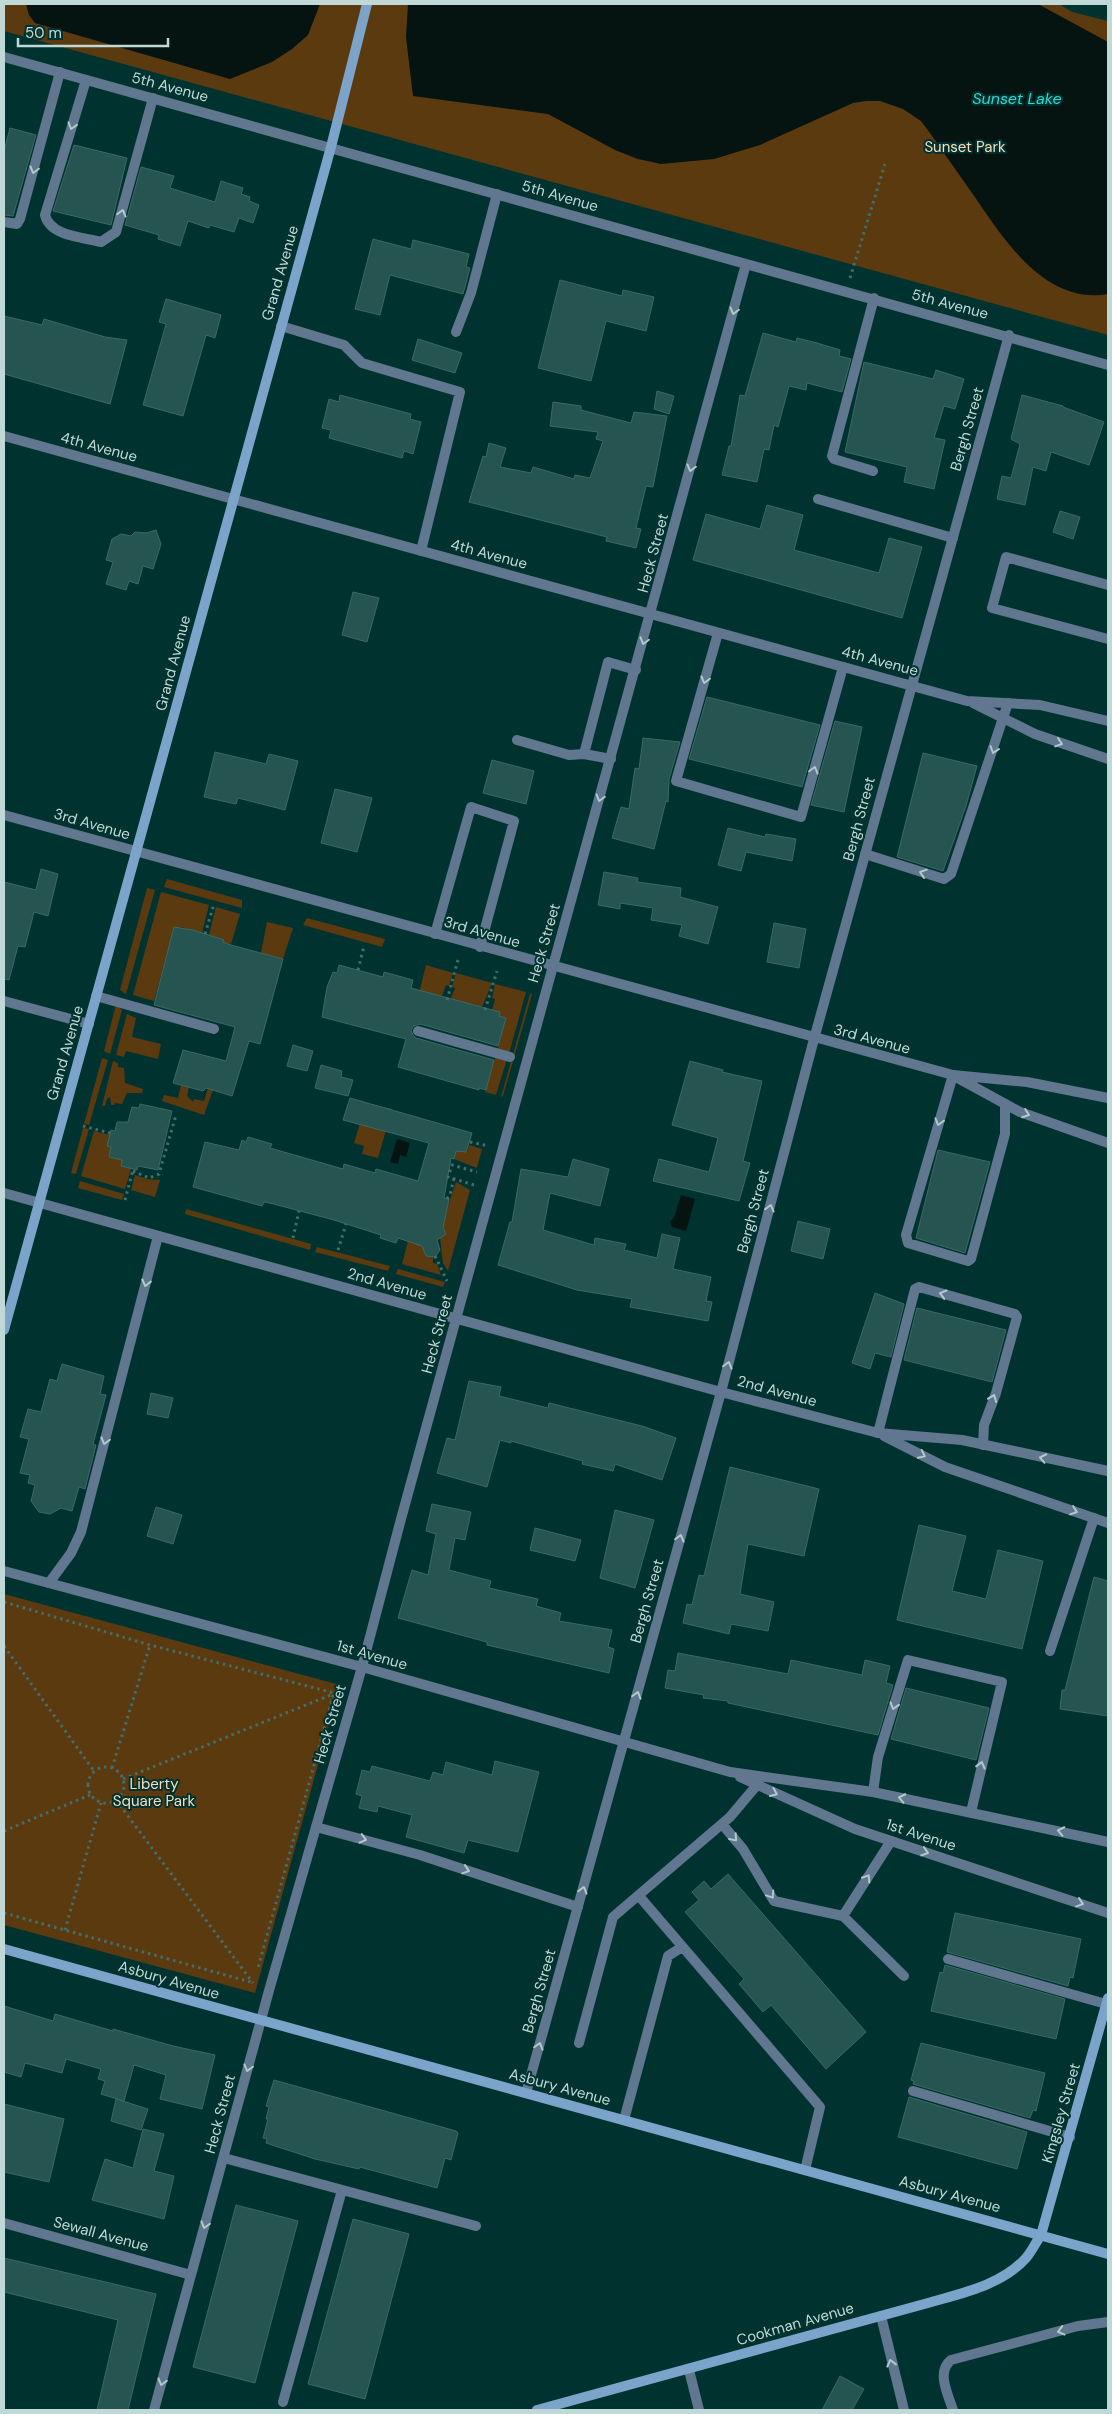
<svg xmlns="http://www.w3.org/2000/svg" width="1112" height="2414" viewBox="0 0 1112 2414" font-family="'DM Sans',sans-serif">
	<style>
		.green { fill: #5b3a10 }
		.water { fill: #051311 }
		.building { fill: #265451; stroke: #3b6965 }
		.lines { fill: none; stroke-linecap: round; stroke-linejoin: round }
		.path { stroke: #446e6b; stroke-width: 3; stroke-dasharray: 2.5 4; stroke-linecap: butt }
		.lane { stroke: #60778f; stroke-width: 10 }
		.street { stroke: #60778f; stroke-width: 10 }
		.secondary { stroke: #7ca3c9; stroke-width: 10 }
		.oneway { stroke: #b2cacb }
		.labels { text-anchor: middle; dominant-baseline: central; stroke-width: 4; stroke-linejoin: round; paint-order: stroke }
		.street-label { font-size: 15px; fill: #c1d9d6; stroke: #003330 }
		.park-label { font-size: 15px; fill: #fcdebe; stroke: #003330 }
		.water-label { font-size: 16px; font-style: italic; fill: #2bdad0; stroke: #003330 }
	</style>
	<rect width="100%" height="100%" fill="#003330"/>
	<path class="green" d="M4,4H1059L1072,12L1108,21V335L4,31Z
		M167,879L242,900V908L164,887Z
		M147,888L155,890L126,994L120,990Z
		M161,892L209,905L202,933L181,927L180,929L174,928L154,1001L133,995Z
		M216,907L240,914L231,944L208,938Z
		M307,918L385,939L382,947L303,925Z
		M267,922L293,928L283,959L261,953Z
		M426,965L453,973L449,986L446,985L442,996L419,993Z
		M456,973L492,983L482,1007L473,1004L472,1007L451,998L455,988L452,987Z
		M495,984L526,992L509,1054L497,1051L506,1018L499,1016L492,1010L495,999L492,998Z
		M530,994H532L503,1096L501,1097Z
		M116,1005L122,1010L110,1054L104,1051Z
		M127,1014L136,1018L132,1037L161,1044L158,1059L126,1051L124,1057L116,1055Z
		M496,1055L507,1059L496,1095L485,1092Z
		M102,1058L108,1060L89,1125L84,1124Z
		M113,1061L118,1063V1067L124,1068L125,1083L143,1089L142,1093H127L122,1104L115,1103L114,1105H111L110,1097L107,1099L105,1106H102Z
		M181,1085L189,1087L187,1096L193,1102L194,1099L204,1101L208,1088L213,1090L204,1115L162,1101L164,1095L178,1098Z
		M366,1103L392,1109L378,1158L362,1154L364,1146L354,1143Z
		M83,1128L89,1129L76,1174L71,1173Z
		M94,1131L110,1135L111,1147L109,1157L122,1160L121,1166L131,1169L125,1189L81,1176Z
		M469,1145L482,1149L477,1168L454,1159L456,1151L467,1152Z
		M135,1175L147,1179L160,1180L155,1197L131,1190Z
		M80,1181L124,1194L122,1200L78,1188Z
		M456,1182L470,1190L448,1271L443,1263L440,1238L443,1236L444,1231L442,1224Z
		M186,1209L311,1244L310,1250L185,1214Z
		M408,1241L424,1246V1252L426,1256L433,1257V1263L437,1264L441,1275L402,1264Z
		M317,1247L390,1266L388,1271L315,1252Z
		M398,1269L445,1282L443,1287L396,1274Z
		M4,1594L340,1685L255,1993L4,1925Z"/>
	<path class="water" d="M26,4H320L308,35L292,49L272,62L230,79L35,23L29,15Z
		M408,4H1038L1108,42V294C1044,305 1003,238 972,193C958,173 944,153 930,133L921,121L903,109L880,101H866L853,103L760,145L714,159L661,164L638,159L615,150L548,114L413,96L406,37Z
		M397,1139L410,1143L406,1157L400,1155L398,1164L390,1162Z
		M681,1195L695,1199L686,1231L672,1227L670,1221L674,1218Z"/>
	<path class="building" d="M10,128L36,135L13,216L4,215V151Z
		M74,145L127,158L111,225L53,211Z
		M141,167L174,176L170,188L215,202L221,181L243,188L241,194L250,197L249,201L259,205L253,223L239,218L234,232L210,225L209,228L188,221L180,246L158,239L159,235L125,225Z
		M373,239L411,249L413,240L469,254L466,267L470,268L463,294L390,275L380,315L355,309Z
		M560,280L622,296L623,290L654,297L646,331L606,321L591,381L538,368Z
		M166,299L221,315L215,338L206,335L183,416L143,405L166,324L159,322Z
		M4,316L42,325L44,319L105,337L127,340L110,404L4,374Z
		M763,333L796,342L797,338L817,343L840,350L839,356L851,359L842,392L807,383L806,390L789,386L778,427L774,425L769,450L764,449L757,482L722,475L729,446H731L740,395L745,396Z
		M418,339L462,353L455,373L412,360Z
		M864,362L933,379L936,370L964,379L955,409L944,406L934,438L945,440L934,489L904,482L907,467L845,452Z
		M657,391L674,396L669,414L654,409Z
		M340,395L411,414L410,419L421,422L413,454L404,451L402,458L329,438L331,430L322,428L329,399L339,402Z
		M1022,395L1063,406V407L1104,422L1089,465L1051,452L1046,471L1033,467L1025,505L997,499L1002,476L1011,478L1020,444L1011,439Z
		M553,402L581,406V410L631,423L634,412L667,416L653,487L646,486L636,528L641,529L636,548L606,541L607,537L469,502L483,456L486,457L489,443L506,448L500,467L531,473L533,467L574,479L575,475L590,478L603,441L596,439L598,432L550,426Z
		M767,505L803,515L794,550L879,573L889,538L922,547L902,618L693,560L706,514L760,529Z
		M1060,511L1080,517L1073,539L1053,532Z
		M156,530L161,544L153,569L143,566L138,584L129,581L126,590L106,584L113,562L106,560L112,539L121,534L131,536L135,532L146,533Z
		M353,592L379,598L367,642L342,635Z
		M707,697L820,725L802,787L689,759Z
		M835,721L862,727L844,812L811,805Z
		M643,738L680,742L669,779L668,802L666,801L654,849L612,838L621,807L629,809L635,768L639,769Z
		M215,752L266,764L269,754L298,761L285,810L238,798L236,804L204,797Z
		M923,753L977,766L966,806L943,871L897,857Z
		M492,760L534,771L526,804L483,793Z
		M335,789L372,798L357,852L321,843Z
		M728,828L765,837L766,834L796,839L792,861L746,852L741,871L718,865Z
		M41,869L58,874L48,916L34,912L25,947L18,946L9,980L4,979V882L36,890Z
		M604,872L638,878L637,882L681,888L680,897L718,907L708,944L679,936L682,925L651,920L653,908L620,903V909L598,905Z
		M774,923L806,929L799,968L767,962Z
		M174,927L193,930L224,940L223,942L231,945L283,959L260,1044L249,1041L232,1096L206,1088L203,1091L173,1083L183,1050L226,1061L235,1027L154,1005Z
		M339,965L383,977L384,972L413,980L411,988L500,1012L499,1016L506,1018L498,1046L420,1024L414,1026L411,1030L413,1035L416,1038L494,1060L486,1090L479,1088V1090L398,1067L406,1039L322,1017L327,987L333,972L337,973Z
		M293,1045L313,1051L307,1071L287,1066Z
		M690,1061L723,1070L722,1072L762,1081L743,1161L750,1163L739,1201L653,1181L659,1159L709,1172L718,1138L672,1125Z
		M321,1065L342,1071L341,1077L353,1080L348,1096L315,1088Z
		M350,1098L472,1133L466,1152L456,1151L454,1159L451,1158L444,1198L449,1199L443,1228L446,1234L437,1240L440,1250L435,1257L426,1256L422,1246L398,1238L396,1243L380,1238L381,1235L334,1220L270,1203L264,1202L262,1206L193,1187L205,1142L239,1150L242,1140L246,1142L248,1137L272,1144L270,1148L343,1169L344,1164L375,1173L376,1169L418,1181L429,1143L343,1120Z
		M140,1104L172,1111L158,1170L138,1166L137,1170L121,1166L122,1160L109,1157L111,1147L107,1146L111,1130L115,1131L117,1122H128L132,1107L139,1108Z
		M938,1150L990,1162L965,1253L916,1238Z
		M573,1159L609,1169L600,1206L550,1193L543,1230L594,1245L595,1238L626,1244L624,1250L657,1258L662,1234L680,1238L673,1269L711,1277L706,1301L712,1302L708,1321L630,1307L632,1299L577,1290L498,1265L510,1222H512L521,1169L568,1177Z
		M798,1221L830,1229L823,1259L791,1251Z
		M875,1293L904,1304L891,1357L875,1353L870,1369L852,1363Z
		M917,1308L1006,1330L992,1382L904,1360Z
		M62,1364L104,1376L100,1394L106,1395L93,1444L96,1445L85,1489L79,1487L72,1511L61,1508L50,1514L39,1512L31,1501L35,1485L28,1483L30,1475L20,1473L29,1439L20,1437L28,1409L41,1412L50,1379L57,1381Z
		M469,1381L501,1387L499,1396L548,1408L549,1403L642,1426L676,1438L662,1480L615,1464L613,1471L582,1464L583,1461L511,1441V1443L500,1440L487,1487L437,1473L447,1438L455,1440Z
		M151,1393L173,1398L168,1418L147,1414Z
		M730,1467L819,1489L804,1556L748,1544L740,1594L774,1602L768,1631L731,1624L729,1634L683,1623L687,1604L692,1605L699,1575L704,1576Z
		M432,1504L471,1512L465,1540L455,1538L449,1570L491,1581L489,1588L538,1599L536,1606L561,1613L559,1621L612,1630L608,1647L614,1649L609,1673L487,1645V1642L398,1618L412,1570L428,1575L436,1534L426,1531Z
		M156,1507L182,1515L173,1544L147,1536Z
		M615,1510L654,1520L635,1588L600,1578Z
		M919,1525L966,1536L952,1591L986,1599L998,1550L1043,1561L1022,1649L897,1620Z
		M535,1528L581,1540L575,1561L530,1550Z
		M1094,1577L1108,1581V1716L1060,1709L1062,1690H1065Z
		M678,1653L788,1674L791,1660L862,1675L865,1660L890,1666L886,1683L893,1685L878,1735L728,1703V1701L703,1698L704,1695L665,1688L668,1670L675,1671Z
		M906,1688L989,1708L976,1760L891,1739Z
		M495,1761L539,1772L518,1852L468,1840L464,1853L406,1837L412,1815L378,1806L377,1812L359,1808L362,1796L356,1794L362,1770L370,1772L372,1766L430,1781L433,1772L443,1775L446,1762L492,1775Z
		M728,1874L866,2032L826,2069L771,2005L763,2012L739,1984L744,1979L685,1912L699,1900L692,1892L704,1881L711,1889Z
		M955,1913L1081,1939L1073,1978L1070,1977L1068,1986L947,1952Z
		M945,1965L1065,1999L1056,2039L931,2011L940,1972L943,1973Z
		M4,2006L53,2021L55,2014L113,2031V2029L173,2046L215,2055L202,2109L160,2099L166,2075L134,2065L124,2101L101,2094L105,2081L98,2079L101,2069L66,2059L62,2073L25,2063L21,2077L4,2072Z
		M921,2043L1045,2073L1036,2111L1033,2110L1030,2118L913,2084L914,2081L911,2080Z
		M274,2080L456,2131L458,2133L451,2160L445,2158L437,2188L360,2167L359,2169L315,2159L266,2143L267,2139L263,2138L268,2119H266L269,2107L266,2106Z
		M909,2097L1027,2132L1017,2169L898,2137Z
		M116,2099L148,2109L141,2130L111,2121Z
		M4,2104L64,2119L49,2182L4,2172Z
		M143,2129L164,2134L154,2171L174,2176L164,2219L92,2200L105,2159L133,2168Z
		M236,2205L298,2221L255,2383L193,2367Z
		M353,2219L409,2234L365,2399L308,2384Z
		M4,2258L156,2294L128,2410H97L118,2320L4,2292Z
		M840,2376L864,2389L852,2410H822Z"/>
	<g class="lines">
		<path class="path" d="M850,278L885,164
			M205,934L214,904
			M358,970L364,946
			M447,1000L458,960
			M485,1010L497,971
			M83,1126L110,1133
			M470,1142L489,1146
			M133,1171L149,1178L159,1174L176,1115
			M474,1185L448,1177L452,1165L477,1172
			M447,1199L450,1195L454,1178
			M125,1200L133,1170
			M293,1238L299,1211
			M338,1250L346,1224
			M435,1256L447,1281
			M4,1602L150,1645L334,1693L258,1968
			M4,1646L94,1771
			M88 1785a18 18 0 1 1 36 0a18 18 0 1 1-36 0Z
			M112,1768L150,1645
			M123,1779L333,1694
			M116,1800L253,1983
			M4,1831L90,1795
			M4,1913L254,1983
			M65,1930L101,1803"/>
		<path class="lane" d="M86,80L45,215C50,236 82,237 101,242L116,232L153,98
			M4,222L17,224L20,219L60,72
			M281,326L344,345L362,363L460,392L421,551
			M456,332L471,293L497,194
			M873,471L834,459L832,456L874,298
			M818,499L953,538
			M1108,585L1006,557L992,608L1108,639
			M718,633L676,781L801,817L843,667
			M517,740L569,755L584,754
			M611,759L584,754L608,662L636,670
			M865,854L944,879L951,874L1008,703
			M435,934L471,807L514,821L480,947
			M96,996L214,1029
			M4,1001L89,1024
			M953,1075L906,1235L908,1243L968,1261L971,1259L1005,1134V1104
			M878,1433L915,1289L919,1287L1015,1314L1017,1317L996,1393L984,1425L983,1445
			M49,1583L71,1553L81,1532L158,1236
			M1050,1651L1094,1518
			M873,1792L878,1757L908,1660L1002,1682L971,1812
			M722,1824L743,1849L774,1901L843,1916L904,1976
			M316,1827L420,1855L578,1907
			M639,1896L820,2107L805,2170
			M843,1916L891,1841
			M948,1959L1106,2004
			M579,2043L613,1917L730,1817L757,1785
			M913,2091L1070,2137
			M624,2120L668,1956L682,1947
			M953,2410C948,2394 936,2372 951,2360L1078,2326L1108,2322"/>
		<path class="street" d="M4,57L1108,365
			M4,436L967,701L1040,705L1108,721
			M973,703L1035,734L1108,759
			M4,815L953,1075L1027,1082L1108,1098
			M418,1031L510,1057
			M956,1077L1020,1112L1108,1143
			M4,1193L721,1392L878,1433L962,1440L1108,1471
			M884,1436L945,1467L1108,1523
			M4,1571L362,1667L730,1772L873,1792L1108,1842
			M740,1777L855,1829L1108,1913
			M526,2093L721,1392L814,1039L1009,335
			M224,2158L476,2226
			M4,2223L191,2275
			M881,2316L904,2410
			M689,2370L699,2410
			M283,2402L342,2190
			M154,2410L270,1987L362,1667L401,1519L746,264"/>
		<path class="secondary" d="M4,1330L331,147L367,4
			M4,1949L1108,2254
			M537,2410L928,2303C962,2293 1002,2285 1026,2258C1032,2251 1036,2242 1041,2235L1108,1998"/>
	</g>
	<defs><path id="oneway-chevron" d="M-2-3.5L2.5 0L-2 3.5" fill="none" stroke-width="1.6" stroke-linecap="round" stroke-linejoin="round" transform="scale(1.25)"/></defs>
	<g class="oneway">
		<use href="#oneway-chevron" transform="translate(72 126) rotate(107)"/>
		<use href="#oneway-chevron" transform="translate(34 170) rotate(105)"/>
		<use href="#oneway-chevron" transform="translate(122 213) rotate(-75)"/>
		<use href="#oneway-chevron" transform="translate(734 311) rotate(105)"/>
		<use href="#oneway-chevron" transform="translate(691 468) rotate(105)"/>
		<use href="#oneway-chevron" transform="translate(644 641) rotate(106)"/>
		<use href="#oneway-chevron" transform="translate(705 680) rotate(105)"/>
		<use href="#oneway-chevron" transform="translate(1059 743) rotate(19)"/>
		<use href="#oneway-chevron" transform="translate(994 750) rotate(109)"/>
		<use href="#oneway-chevron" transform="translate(814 770) rotate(-75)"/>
		<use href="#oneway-chevron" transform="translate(600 798) rotate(106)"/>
		<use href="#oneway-chevron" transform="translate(923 873) rotate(-162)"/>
		<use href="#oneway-chevron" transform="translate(1026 1114) rotate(20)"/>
		<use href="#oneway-chevron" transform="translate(939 1122) rotate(106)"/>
		<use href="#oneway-chevron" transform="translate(770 1208) rotate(-75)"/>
		<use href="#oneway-chevron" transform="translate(146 1283) rotate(104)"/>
		<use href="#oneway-chevron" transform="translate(943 1294) rotate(-164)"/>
		<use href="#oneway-chevron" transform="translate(728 1365) rotate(-75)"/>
		<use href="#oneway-chevron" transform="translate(993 1398) rotate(-68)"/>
		<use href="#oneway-chevron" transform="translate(105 1441) rotate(105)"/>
		<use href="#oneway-chevron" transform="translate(922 1455) rotate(26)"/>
		<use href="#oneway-chevron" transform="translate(1043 1458) rotate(-168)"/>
		<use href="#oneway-chevron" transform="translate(1074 1511) rotate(19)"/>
		<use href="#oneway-chevron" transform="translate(680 1538) rotate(-74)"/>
		<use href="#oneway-chevron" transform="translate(637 1695) rotate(-74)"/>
		<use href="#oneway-chevron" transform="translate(894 1706) rotate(107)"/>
		<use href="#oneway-chevron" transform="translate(981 1765) rotate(-76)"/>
		<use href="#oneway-chevron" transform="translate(774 1793) rotate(24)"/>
		<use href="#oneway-chevron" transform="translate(902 1798) rotate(-168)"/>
		<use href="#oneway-chevron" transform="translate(1061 1831) rotate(-168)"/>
		<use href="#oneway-chevron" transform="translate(734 1838) rotate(49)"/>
		<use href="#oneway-chevron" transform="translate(363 1839) rotate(15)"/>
		<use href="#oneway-chevron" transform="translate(925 1852) rotate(18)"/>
		<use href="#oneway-chevron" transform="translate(466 1870) rotate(18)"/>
		<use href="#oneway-chevron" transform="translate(867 1878) rotate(-57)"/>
		<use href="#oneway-chevron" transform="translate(583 1890) rotate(-74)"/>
		<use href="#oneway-chevron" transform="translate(771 1895) rotate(56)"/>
		<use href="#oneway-chevron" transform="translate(1080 1903) rotate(18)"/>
		<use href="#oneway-chevron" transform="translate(539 2046) rotate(-74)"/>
		<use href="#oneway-chevron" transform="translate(248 2068) rotate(105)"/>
		<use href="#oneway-chevron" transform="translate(205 2225) rotate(106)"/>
		<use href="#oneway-chevron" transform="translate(1061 2331) rotate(165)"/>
		<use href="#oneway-chevron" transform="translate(891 2363) rotate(-104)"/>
		<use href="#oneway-chevron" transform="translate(162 2382) rotate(105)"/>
	</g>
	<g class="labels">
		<g class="street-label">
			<text transform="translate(170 87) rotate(15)">5th Avenue</text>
			<text transform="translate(560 196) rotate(16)">5th Avenue</text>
			<text transform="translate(280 273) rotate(-74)">Grand Avenue</text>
			<text transform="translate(950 304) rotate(15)">5th Avenue</text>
			<text transform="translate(967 429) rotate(-74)">Bergh Street</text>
			<text transform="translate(99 447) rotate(15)">4th Avenue</text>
			<text transform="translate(653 553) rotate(-75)">Heck Street</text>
			<text transform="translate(489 554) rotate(15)">4th Avenue</text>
			<text transform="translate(880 661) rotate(15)">4th Avenue</text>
			<text transform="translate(173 663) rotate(-75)">Grand Avenue</text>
			<text transform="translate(859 819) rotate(-75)">Bergh Street</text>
			<text transform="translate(92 824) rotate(16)">3rd Avenue</text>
			<text transform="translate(482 932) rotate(16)">3rd Avenue</text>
			<text transform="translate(544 943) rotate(-74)">Heck Street</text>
			<text transform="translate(872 1039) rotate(15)">3rd Avenue</text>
			<text transform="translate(65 1053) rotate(-74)">Grand Avenue</text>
			<text transform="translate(753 1211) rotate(-75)">Bergh Street</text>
			<text transform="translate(387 1284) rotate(16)">2nd Avenue</text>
			<text transform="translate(437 1334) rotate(-75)">Heck Street</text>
			<text transform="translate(777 1391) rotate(15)">2nd Avenue</text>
			<text transform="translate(647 1601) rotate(-74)">Bergh Street</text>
			<text transform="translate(372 1655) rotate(16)">1st Avenue</text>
			<text transform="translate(330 1724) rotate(-74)">Heck Street</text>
			<text transform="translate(921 1835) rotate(18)">1st Avenue</text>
			<text transform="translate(169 1980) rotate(16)">Asbury Avenue</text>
			<text transform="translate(539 1991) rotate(-74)">Bergh Street</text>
			<text transform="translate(560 2087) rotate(15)">Asbury Avenue</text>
			<text transform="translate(1061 2113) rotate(-74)">Kingsley Street</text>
			<text transform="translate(220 2114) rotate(-75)">Heck Street</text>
			<text transform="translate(950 2194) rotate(15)">Asbury Avenue</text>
			<text transform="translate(101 2234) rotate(15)">Sewall Avenue</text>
			<text transform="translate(795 2324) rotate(-16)">Cookman Avenue</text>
		</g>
		<g class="park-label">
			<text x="965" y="147">Sunset Park</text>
			<text x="154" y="1784">Liberty<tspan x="154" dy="17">Square Park</tspan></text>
		</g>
		<g class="water-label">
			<text x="1017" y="98">Sunset Lake</text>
		</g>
	</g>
	<rect width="1112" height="2414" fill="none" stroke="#c1d9d6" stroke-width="10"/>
	<path d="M18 38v8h150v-8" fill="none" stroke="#c1d9d6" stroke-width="2.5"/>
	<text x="25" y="38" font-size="15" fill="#c1d9d6" stroke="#003330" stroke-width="4" paint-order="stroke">50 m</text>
</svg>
